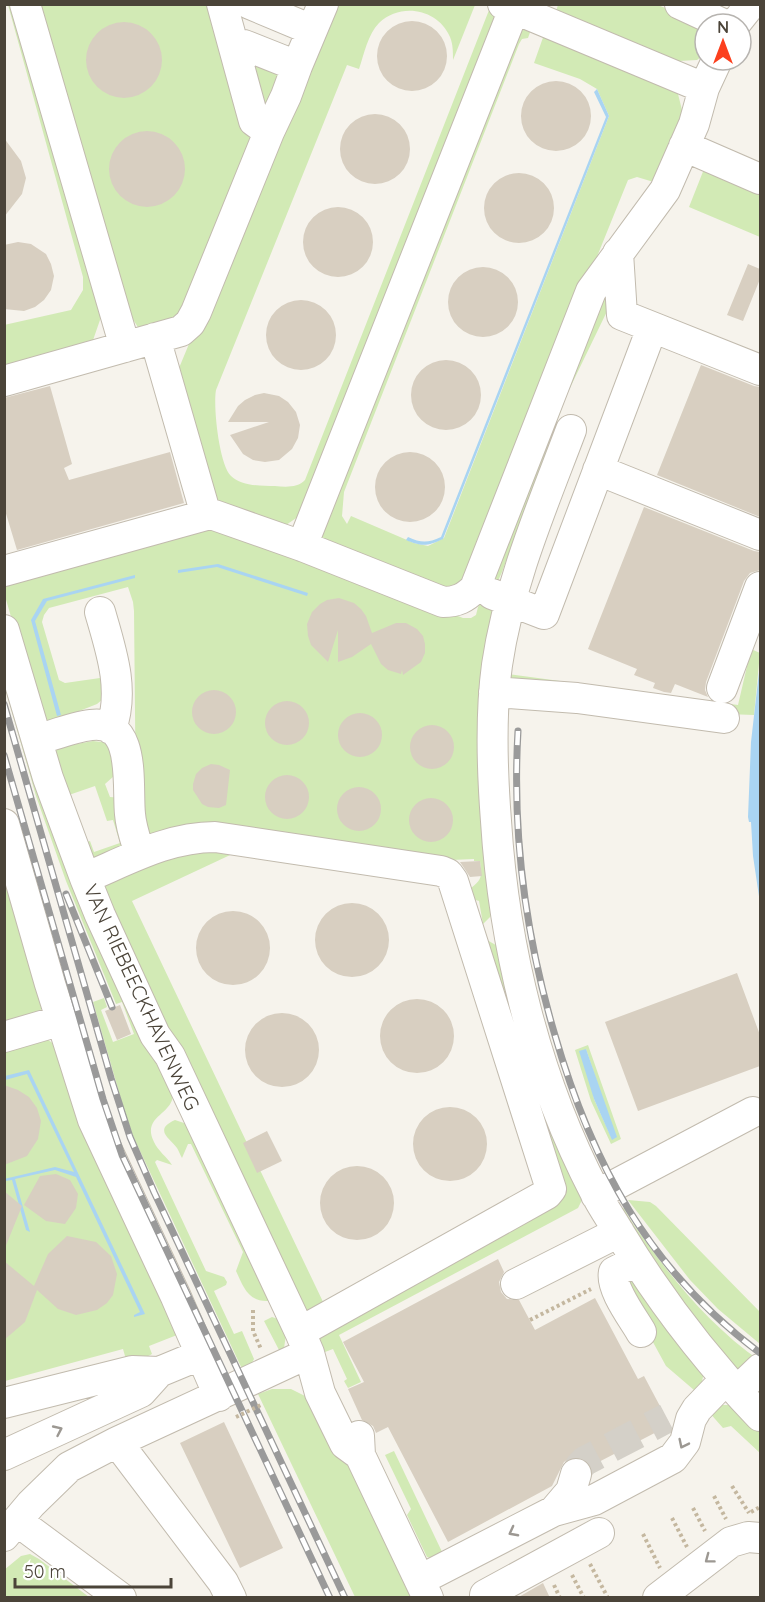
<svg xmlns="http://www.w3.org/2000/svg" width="765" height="1602" viewBox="0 0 765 1602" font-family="Quicksand,sans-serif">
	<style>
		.green { fill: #d2eab5; fill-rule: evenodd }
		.water { fill: #a9d4f2 }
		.building { fill: #d8cfc1 }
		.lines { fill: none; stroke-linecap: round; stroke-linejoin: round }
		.minor-tunnel { stroke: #d4d0c8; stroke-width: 30; stroke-dasharray: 30 15; stroke-linecap: butt }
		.minor-casing { stroke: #c2bbae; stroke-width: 32 }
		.path { stroke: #c4b79f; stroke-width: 4; stroke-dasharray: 3 3; stroke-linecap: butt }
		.minor { stroke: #fff; stroke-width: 30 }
		.rail-casing { stroke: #9a9a9a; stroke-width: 7 }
		.rail { stroke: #fff; stroke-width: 4.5; stroke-dasharray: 14; stroke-linecap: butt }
		.path-bridge { stroke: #c4b79f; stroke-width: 4; stroke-dasharray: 3 3; stroke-linecap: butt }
		.oneway { stroke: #9c9892 }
		.labels { text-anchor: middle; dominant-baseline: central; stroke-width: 5; stroke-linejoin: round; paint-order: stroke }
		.street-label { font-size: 20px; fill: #4b4439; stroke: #fff }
	</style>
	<rect width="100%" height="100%" fill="#f6f3ec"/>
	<path class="green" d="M20,4L101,317L91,346L5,371L4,325L71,310L83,290V277L8,5Z
		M30,5H214L252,143L187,314L141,332L113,288Z
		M330,5H475L453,60C453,52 453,44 450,37C438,9 401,2 379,23C368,34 364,54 359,69L347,65L216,390C213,406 219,464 231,476C241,486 261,486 275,486C285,487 298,488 305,480L491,5L495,7L499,32L311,508L286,525L219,508L179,368Z
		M558,5H658L689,18L701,27L705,33V54L697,60L661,62L554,17Z
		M533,24L528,38L522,39L519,44L344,492L342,516L347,524L351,516L414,543L428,546L444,538L609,116L597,89L580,79L534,63L546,29L676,86L684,118L657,183L637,177L628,180L465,583L445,589L323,540L322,536L510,33Z
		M245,62L279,72L269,114Z
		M706,164L760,185V237L689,207Z
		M604,297L612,301L567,394L502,572L498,581L494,583V568Z
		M228,527L463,618H471L476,615L478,607L482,601L494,603L495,912L483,924L479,901L472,899L467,891C482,880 482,879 480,861H474V859L451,860L151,842L136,811L134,611L133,602L128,587L49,608L44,615L42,622L59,680L65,683L100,678L103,681V699L97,704L49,723L42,724L5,596V585L204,528Z
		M751,649L760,653L754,715L727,714L517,686L508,674L738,705Z
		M4,670L173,1094C173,1115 141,1116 154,1142C158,1151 167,1157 172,1165L157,1160L155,1162L206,1271L224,1277L227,1282L226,1285L214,1291L234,1334L242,1331L254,1359L252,1363L243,1371L133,1136L123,1106L93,1002L104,998L107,1007L101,1010L113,1042L134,1034L122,1002L116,1004L66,881L36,796L5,688Z
		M93,741L110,743L123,768L105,784L110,797L124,798L130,844L93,859L84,843L90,841L94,852L120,843L113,820L107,821L95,786L66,796L53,759L55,748Z
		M201,843L229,844L441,877L445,881L544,1189L327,1310L311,1316L307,1315L184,1054L177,1048L164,1028L103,893L106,883L115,873L171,848ZM243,849L441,882L541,1186L325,1306L260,1170L280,1161L267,1133L247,1143L132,901Z
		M4,858L44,1000L40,1012L4,1032Z
		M487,940L501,948L584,1196L578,1208L339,1335L361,1382L348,1388L344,1381L347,1379L333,1349L325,1352L315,1333L562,1193Z
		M47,1039L55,1045L177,1335L149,1346L152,1354L141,1360L127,1363L123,1349L5,1381V1043Z
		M588,1045L621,1139L611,1144L591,1101L575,1050ZM586,1049L600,1091L612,1139L594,1099Z
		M175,1120L187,1124L269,1298L268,1301C248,1302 243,1286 236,1271L243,1252L191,1144H188L182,1158C180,1155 179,1151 177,1148C170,1138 153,1130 175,1120Z
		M628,1200L650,1202L656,1206L760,1312V1344L718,1309L690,1280Z
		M624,1208C630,1221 640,1233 649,1246C682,1291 715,1329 760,1361L736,1375L714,1350L618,1211Z
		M618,1278L637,1282L704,1371L700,1393L694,1390L666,1366Z
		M272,1317L278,1319L286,1335L284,1348L278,1354L279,1350L264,1321Z
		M272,1389H291L309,1398L348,1458L416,1597H355L258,1394Z
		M714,1405H735L760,1431V1453L731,1426L723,1428L708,1411Z
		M394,1451L444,1556L437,1560L427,1557L407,1515L411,1509L385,1455Z
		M30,1554L39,1559L89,1597H5L4,1570L21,1556Z"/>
	<path class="water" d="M597,89L609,116L443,539C428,546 422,547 406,540L408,537C421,543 428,543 441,537L606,117L594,92Z
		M218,564L308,593L307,596L217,567L178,573V570Z
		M135,575V578L47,601L35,621L61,715L57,716L31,620L43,599Z
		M760,663V903L753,856L751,822H749L748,817L751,742Z
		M586,1049L617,1137L612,1140L594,1099L579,1051Z
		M29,1070L145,1314L134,1317V1315L140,1312L76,1177L55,1170L15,1179L30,1232L26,1230L12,1180L5,1181L4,1179L55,1167L74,1172L27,1074L5,1080V1076Z"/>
	<path class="building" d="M377 56a35 35 0 1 1 70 0a35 35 0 1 1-70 0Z
		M86 60a38 38 0 1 1 76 0a38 38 0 1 1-76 0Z
		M521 116a35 35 0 1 1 70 0a35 35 0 1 1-70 0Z
		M340 149a35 35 0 1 1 70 0a35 35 0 1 1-70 0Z
		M109 169a38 38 0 1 1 76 0a38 38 0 1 1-76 0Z
		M4,138L21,161L26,178L22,194L4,217Z
		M484 208a35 35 0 1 1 70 0a35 35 0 1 1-70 0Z
		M303 242a35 35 0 1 1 70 0a35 35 0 1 1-70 0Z
		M18,242L31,244L46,254L51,264L54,276L51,290L44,300L35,307L24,311L4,309V245Z
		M748,264L760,269V279L743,321L727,315Z
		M448 302a35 35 0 1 1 70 0a35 35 0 1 1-70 0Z
		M266 335a35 35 0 1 1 70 0a35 35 0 1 1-70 0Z
		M411 395a35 35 0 1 1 70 0a35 35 0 1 1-70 0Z
		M701,365L754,386L760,387V517L657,475Z
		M50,386L72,464L64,468L69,480L170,452L184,503L17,550L4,507V398Z
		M264,393L279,396L288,402L296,412L300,425L298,438L292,449L279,460L265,462L253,460L243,454L230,435L269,422H228L238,406L245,400L255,395Z
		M375 487a35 35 0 1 1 70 0a35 35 0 1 1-70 0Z
		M644,507L754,551L760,552V570L750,573L744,581L706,682L705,690L708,697L675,684L671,693L664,692L653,688L655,683L634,675L637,669L588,649Z
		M339,598L354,603L361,609L366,616L372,633L396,623H406L417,629L423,636L425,644V653L421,662L403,675L402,670L401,674L388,670L381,664L371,644L352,657L338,662V630L328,662L311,645L308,636L307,624L312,612L320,604L327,600Z
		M192 712a22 22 0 1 1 44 0a22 22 0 1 1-44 0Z
		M265 723a22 22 0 1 1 44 0a22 22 0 1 1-44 0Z
		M338 735a22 22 0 1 1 44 0a22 22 0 1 1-44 0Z
		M410 747a22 22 0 1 1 44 0a22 22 0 1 1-44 0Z
		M211,764L219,765L230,770L226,805L219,808L208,807L202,804L193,790V784L196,774L202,768Z
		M265 797a22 22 0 1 1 44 0a22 22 0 1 1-44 0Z
		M337 809a22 22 0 1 1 44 0a22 22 0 1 1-44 0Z
		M409 820a22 22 0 1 1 44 0a22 22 0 1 1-44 0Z
		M480,861L482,876L470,877L460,862Z
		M315 940a37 37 0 1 1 74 0a37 37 0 1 1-74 0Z
		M196 948a37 37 0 1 1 74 0a37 37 0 1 1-74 0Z
		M737,973L760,1035V1066L638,1111L605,1022Z
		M380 1036a37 37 0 1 1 74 0a37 37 0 1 1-74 0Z
		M120,1005L131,1034L117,1040L105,1011Z
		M245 1050a37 37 0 1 1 74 0a37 37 0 1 1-74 0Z
		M4,1085L18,1090L29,1097L37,1108L41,1121L38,1139L27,1156L4,1165Z
		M413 1144a37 37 0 1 1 74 0a37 37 0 1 1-74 0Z
		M267,1131L282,1161L257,1173L243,1143Z
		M320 1203a37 37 0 1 1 74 0a37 37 0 1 1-74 0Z
		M56,1174L70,1180L78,1194L76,1208L65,1224L46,1221L24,1205L40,1176Z
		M4,1191L22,1206L5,1248H4Z
		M67,1236L96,1242L111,1256L117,1274L113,1295L107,1303L97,1310L76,1315L58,1309L37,1290L25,1322L4,1340V1261L34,1286L48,1254Z
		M498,1259L504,1272L499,1282L501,1292L507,1299L519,1300L535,1330L595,1298L638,1379L644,1376L670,1425L591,1466L581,1458L571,1457L564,1462L552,1486L448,1542L388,1427L376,1433L373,1426L362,1420L348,1389L364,1382L343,1342Z
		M224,1422L283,1548L240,1568L180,1443Z
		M543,1583L550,1598H517Z"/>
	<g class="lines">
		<path class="minor-tunnel" d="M576,1474L580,1466L585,1461L667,1418"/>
		<g class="minor-casing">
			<path id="minor" d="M25,4L125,347
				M222,4L254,121L269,132
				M250,4L312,30
				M503,4L704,88
				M680,4L723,24
				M735,24L751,4
				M234,48L244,45L297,66
				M684,146L760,179
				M618,253L622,315L760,370
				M155,338L206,515
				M4,381L181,331L190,323L196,312L269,132L286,96L297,66L323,4
				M571,430C542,507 509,583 497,665C490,716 492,769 496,821C504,948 536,1079 595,1192C602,1206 612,1220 620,1234C660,1300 706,1360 760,1416
				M598,470L760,535
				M302,546L514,9
				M4,571L206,515H214L302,546L443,602C457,602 465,598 475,588L591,291L665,190L694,124L704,88L717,60
				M492,594L544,614L652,328
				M100,612C111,650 125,690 111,729
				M4,630L48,778L85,878L100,915L155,1035L170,1056L300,1332L309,1353L320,1393L345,1444L360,1455
				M722,688L760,587
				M494,692L577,698L724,718
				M37,740C54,735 73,727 91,725C137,719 127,786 130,814C131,828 136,841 140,854
				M4,824L50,984L93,1120L176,1297L219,1396
				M85,878C128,860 168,837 215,837L441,871L448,874L453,881L551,1189L547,1194L300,1332
				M4,1037L62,1020
				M596,1195L753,1112
				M636,1261L614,1272C610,1288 633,1318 641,1332
				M516,1284L619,1232
				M737,1391L760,1369
				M4,1403L132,1371L159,1372
				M359,1436L360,1455L428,1598
				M117,1442L223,1582L231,1598
				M4,1455L141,1392L159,1372L200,1355
				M554,1511L571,1491L576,1474
				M17,1521L121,1598
				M4,1536L31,1504L69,1467L117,1442L309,1353
				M420,1580L554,1511L594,1500L673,1458L685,1442L691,1419L697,1409L726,1379
				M486,1598L485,1595L599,1533
				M658,1598L731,1542L748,1537L760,1538"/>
		</g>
		<path class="path" d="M253,1310V1331L261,1349
			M530,1320L591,1289
			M732,1486L749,1513
			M714,1496L726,1519
			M693,1508L705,1531
			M751,1512L760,1507
			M672,1518L687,1547
			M643,1534L660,1568
			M590,1564L608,1598
			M572,1575L584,1598
			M554,1585L560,1598"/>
		<use href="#minor" class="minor"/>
		<g class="rail-casing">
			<path id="rail" d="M4,704L111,1078L130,1137L154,1192L345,1598
				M518,731C512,834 525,933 554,1032C592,1164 648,1269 760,1353
				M4,755L103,1099L122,1155L330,1598
				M66,894L112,1007"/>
		</g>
		<use href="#rail" class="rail"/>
		<path class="path-bridge" d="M236,1417L263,1404"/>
	</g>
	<defs><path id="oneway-chevron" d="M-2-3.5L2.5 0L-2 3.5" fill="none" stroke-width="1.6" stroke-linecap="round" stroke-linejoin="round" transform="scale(1.5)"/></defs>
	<g class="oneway">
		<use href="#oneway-chevron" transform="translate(58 1430) rotate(-25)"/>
		<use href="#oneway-chevron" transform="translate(683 1444) rotate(116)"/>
		<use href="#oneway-chevron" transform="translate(513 1532) rotate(152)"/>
		<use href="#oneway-chevron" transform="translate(709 1559) rotate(143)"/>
	</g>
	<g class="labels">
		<g class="street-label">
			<text transform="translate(142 997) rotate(65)">VAN RIEBEECKHAVENWEG</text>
		</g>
	</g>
	<rect width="765" height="1602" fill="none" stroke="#4b4439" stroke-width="12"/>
	<g transform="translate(723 42)"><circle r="28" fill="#ffffff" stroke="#b7b4b0" stroke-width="1.5"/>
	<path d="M0-4.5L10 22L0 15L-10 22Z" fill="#fc3f1d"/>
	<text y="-9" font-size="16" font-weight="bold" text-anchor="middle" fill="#4b4439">N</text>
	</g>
	<path d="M15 1578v9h156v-9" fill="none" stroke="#4b4439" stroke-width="3"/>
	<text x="24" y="1578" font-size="18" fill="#4b4439" stroke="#ffffff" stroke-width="4.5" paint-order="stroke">50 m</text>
</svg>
